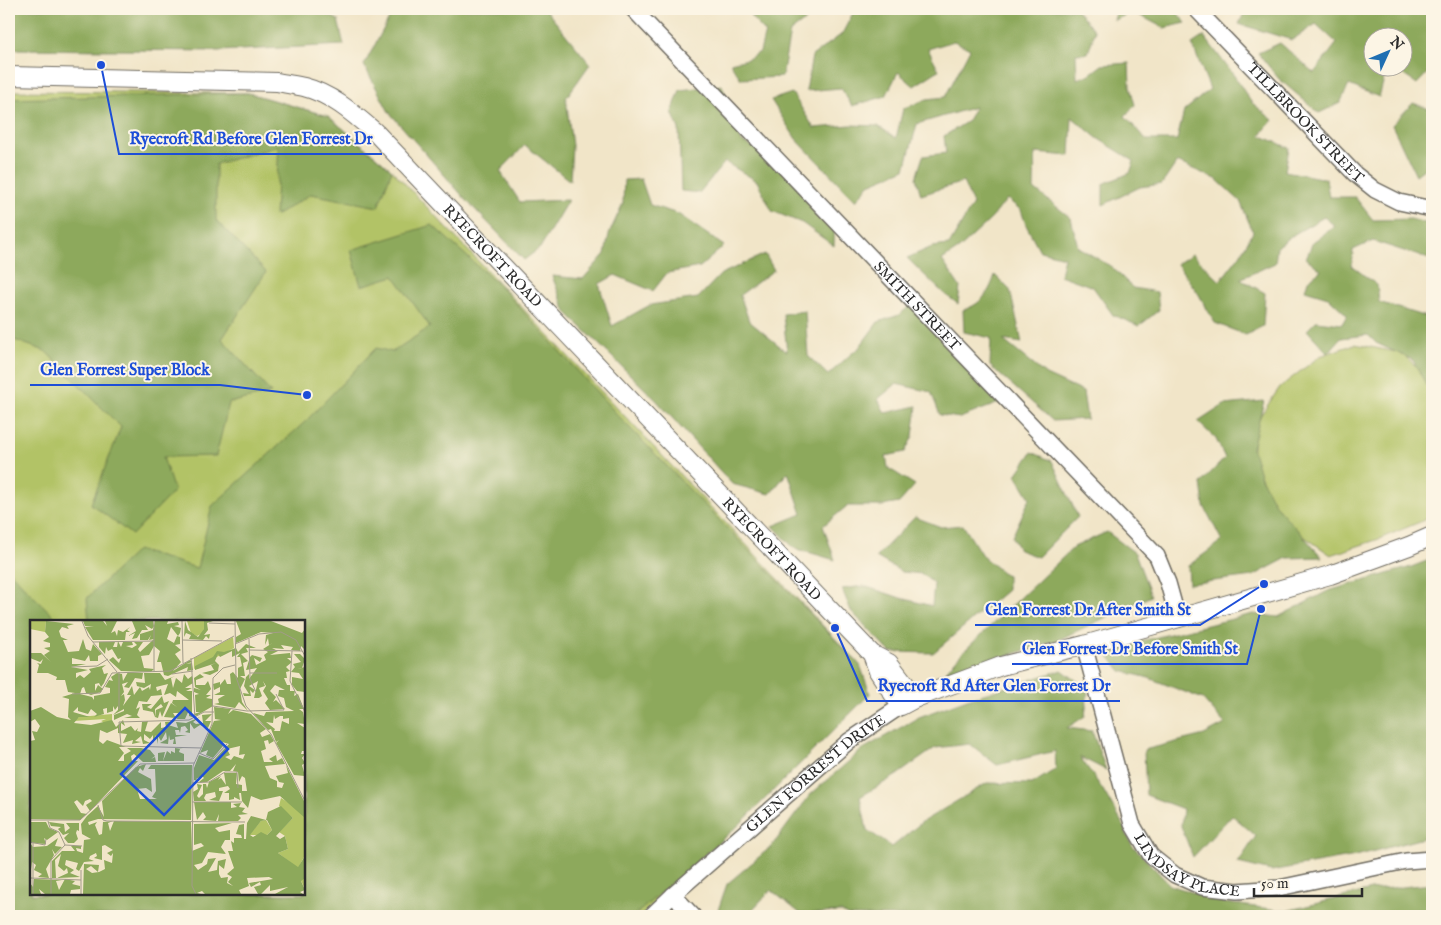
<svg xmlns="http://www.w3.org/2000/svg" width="1441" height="925" viewBox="0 0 1441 925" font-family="'IM FELL English',serif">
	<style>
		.green { fill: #b2c366; stroke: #6e7748; fill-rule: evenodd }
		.forest { fill: #8da95b; stroke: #5c6a43; fill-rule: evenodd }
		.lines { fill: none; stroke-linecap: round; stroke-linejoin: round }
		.minor-casing { stroke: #706c62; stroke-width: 18 }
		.tertiary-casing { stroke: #706c62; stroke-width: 20 }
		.minor { stroke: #fff; stroke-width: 15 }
		.tertiary { stroke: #fff; stroke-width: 18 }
		.labels { text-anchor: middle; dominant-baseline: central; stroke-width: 4; stroke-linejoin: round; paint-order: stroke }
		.street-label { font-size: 15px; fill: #2b2b2b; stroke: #fcf5e5 }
		.inset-road { fill: none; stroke: #a29b89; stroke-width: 1 }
		.view { fill: #1d4ed8; fill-opacity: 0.15; stroke: #1d4ed8; stroke-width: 2.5 }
		.inset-edge { fill: none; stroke: #2b2b2b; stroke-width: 2.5 }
		.leader { fill: none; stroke: #1d4ed8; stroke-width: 2 }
		.callout-dot { fill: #1d4ed8; stroke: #fcf5e5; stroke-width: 2 }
		.callout-label { font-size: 16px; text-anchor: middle; font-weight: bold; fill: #1d4ed8; stroke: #fcf5e5; stroke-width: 4; stroke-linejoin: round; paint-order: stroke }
	</style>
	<rect width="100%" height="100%" fill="#fcf5e5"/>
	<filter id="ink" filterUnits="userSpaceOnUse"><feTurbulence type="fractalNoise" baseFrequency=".02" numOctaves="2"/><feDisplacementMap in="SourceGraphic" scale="10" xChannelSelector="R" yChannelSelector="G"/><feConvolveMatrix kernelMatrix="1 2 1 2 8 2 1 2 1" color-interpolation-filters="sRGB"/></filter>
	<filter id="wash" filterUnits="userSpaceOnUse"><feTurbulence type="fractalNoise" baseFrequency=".0096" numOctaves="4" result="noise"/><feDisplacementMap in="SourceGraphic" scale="20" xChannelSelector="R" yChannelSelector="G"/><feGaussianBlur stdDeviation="1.12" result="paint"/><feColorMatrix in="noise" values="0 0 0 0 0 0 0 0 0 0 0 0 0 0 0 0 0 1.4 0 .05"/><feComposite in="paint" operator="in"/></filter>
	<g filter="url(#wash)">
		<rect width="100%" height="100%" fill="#f1e5c8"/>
		<path class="green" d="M9,91L248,93L328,116L392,170L860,665L870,694L641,916H9ZM31,621H304V894H31Z
			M1355,344L1401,353L1430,378L1432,381V517L1379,539L1331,555L1299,533L1271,500L1252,456L1256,422L1280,387L1320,356Z"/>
		<path class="forest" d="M9,9H318L338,20L344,45L219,51L9,49Z
			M388,9H545L590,64L566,98L572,146L570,181L525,145L500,171L520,202L568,200L540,248L524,260L467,201L389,112L364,65L391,15Z
			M758,9H821L790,32L782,77L741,79L730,63L748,59L760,52L765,32L750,16Z
			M855,9H1076L1095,31L1088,53L1076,54L1077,79L1090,74L1102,65L1129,63L1130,87L1135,105L1125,116L1146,140H1177L1184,111L1210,89L1192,44L1204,36L1235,77L1251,102L1273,120L1260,135L1289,148L1285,171L1326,179L1329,197H1355L1373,220L1411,219L1432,225V260L1373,241L1353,250L1352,266L1377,285L1379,302L1432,319V396L1413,360L1376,343L1368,335L1341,338L1328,353L1307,330L1316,321L1342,324L1347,315L1328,297L1305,290L1308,280L1321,270L1306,258L1313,242L1335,226L1324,217L1296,233L1277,247L1275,263L1240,279L1265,293L1263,326L1246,335L1215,323L1198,293L1177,264L1192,254L1220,281L1240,255L1253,232L1240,201L1216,179L1177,162L1162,184L1140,187L1103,205V184L1130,173L1134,161L1097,138L1072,117L1070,156L1035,153L1034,189L1071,218L1078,247L1112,267L1133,288L1157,292L1159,310L1139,326L1113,315L1093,287L1060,275L1064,257L1040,251L1026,225L1021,210L1007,199L992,218L960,248L942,260L960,287L958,304L941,291L907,258L932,247L949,245L973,204L963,182L921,195L916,178L923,156L946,153L944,136L968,121L975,107L917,124L905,169L869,184L856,201L796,139L771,100L792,93L814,128L851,125L878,126L896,138L903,109L927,99L945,97L970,49L954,41L928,49L939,70L914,86L898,72L886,96L852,106L841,88L806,91L812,56L842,34Z
			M1117,9H1174L1186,23L1164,28L1133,12L1114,20Z
			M1246,9H1432V68L1417,84L1393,68H1404V38H1374V68H1387L1379,97L1349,85L1340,103L1319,113L1279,79L1258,53L1280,43L1314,73L1337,43L1316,24L1292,40L1239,24Z
			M722,85L742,142L790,162L835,218L834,246L802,223L772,211L757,181L725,162L699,193L681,191L679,129L672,112L680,90Z
			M248,93L328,116L392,170L378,207L311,194L275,216L279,146L216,164V220L266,272L222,339L271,393L229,403L216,456L163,457L174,491L132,535L91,504L121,427L45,351L9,338V99Z
			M1413,103L1432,110V163L1416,175L1392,125Z
			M641,179L650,205L678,214L724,246L700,267L667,273L653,291L615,275L599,284L612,326L650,305L698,298L721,274L765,254L774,270L740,295L749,321L787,352L783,314L805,311L808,356L828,375L851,354L858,349L878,322L899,315L911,305L959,357L999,403L960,418L940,415L931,392L896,384L878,399L885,413L917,406L913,436L905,452L886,456L888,468L915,485L899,503L882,506H847L823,526L835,560L794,548L773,526L802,514L788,472L770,494L732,484L656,400L566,312L552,276L583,279L605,254L609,234L623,203L624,180Z
			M432,225L501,287L624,422L860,665L870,694L740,824L634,916H9V570L29,592L59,621H31V894H304V621H89L87,598L137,550L197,568L212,506L306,421L376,348L392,352L430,327L394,276L361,286L351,250Z
			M995,275L1010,290L1022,343L1003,340L1046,375L1083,392L1087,419L1053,421L990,366L991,338L964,332L963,310C982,304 989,293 995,275Z
			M1264,401L1252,448L1261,478L1276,506L1322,557L1287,558L1253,576L1189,584L1188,566L1222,541L1204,506L1201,483L1225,458L1216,439L1198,422L1224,405Z
			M1032,452L1052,461L1078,517L1038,557L1019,550L1012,537L1030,498L1016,475Z
			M915,517L941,527L963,525L983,557L1007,576V590L933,653L890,652L851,611L842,589L864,586L901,598L932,606L934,584L922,574L902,572L876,557Z
			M1107,532L1135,553L1151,596L1056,641L966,668L946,671L962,653L1074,547Z
			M1432,559V821L1423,838L1356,856L1271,871L1238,863L1256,836L1232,815L1193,857L1181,826L1183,809L1146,795L1144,750L1204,735L1225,724L1203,699L1149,678L1121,671L1104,650L1253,614L1278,617L1328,591L1411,567Z
			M1062,670L1088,689L1085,716L1067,728L1092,731L1106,770L1080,757L1103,790L1122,823L1132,845L1170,885L1225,903L1286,911L1371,890L1432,884V916H849L841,912L801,914L771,890L748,914V916H716L727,884L772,846L810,795L863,749L919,717L967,699ZM970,744L997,765L1055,751L1056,769L1032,784L987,783L922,822L892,847L867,830L860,797L897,775L935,748Z"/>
	</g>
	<g filter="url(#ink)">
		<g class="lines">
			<g class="minor-casing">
				<g id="minor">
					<path id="s1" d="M633,9L1157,556L1168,583L1178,619"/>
					<path id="s2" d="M1196,9L1355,174L1375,190L1399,202L1432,209"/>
					<path id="s3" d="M1084,645L1132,824L1151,856L1175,875L1202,887L1237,891L1279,888L1406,861L1432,859"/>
					<path d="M673,895L693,916"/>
					<path id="s4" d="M651,916L673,895L849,741L901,706"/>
				</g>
			</g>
			<g class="tertiary-casing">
				<g id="tertiary">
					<path id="s5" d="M9,76L277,82C286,84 296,85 304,87C332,94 355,115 376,133L872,654L889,663L916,698"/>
					<path d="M872,654L878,671L901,706L916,698L1001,666L1084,645L1330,575L1409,546L1432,536"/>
				</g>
			</g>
			<use href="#minor" class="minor"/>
			<use href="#tertiary" class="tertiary"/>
		</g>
	</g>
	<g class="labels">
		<g class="street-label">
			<text stroke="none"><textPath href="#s2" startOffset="158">TILLBROOK STREET</textPath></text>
			<text stroke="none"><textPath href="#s5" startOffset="551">RYECROFT ROAD</textPath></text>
			<text stroke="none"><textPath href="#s1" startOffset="411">SMITH STREET</textPath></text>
			<text stroke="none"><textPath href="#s5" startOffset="956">RYECROFT ROAD</textPath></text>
			<text stroke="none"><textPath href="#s4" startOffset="218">GLEN FORREST DRIVE</textPath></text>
			<text stroke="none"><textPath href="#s3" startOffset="259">LINDSAY PLACE</textPath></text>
		</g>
	</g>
	<g transform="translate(30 620)">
		<rect width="275" height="275" fill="#f1e5c8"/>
		<path d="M0,1H16L15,12L0,9ZM157,1H176L173,13L167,16L161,13ZM203,17L204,28L164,49V38ZM82,94V100L77,104L71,101L76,99L43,101L49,97ZM251,178L269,189L275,198V269L271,261L274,237L268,248L248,233L258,229L255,216L249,212L263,198L249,186ZM236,200L242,210L237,215H219L231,201Z" fill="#b2c366"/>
		<path d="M16,1L44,4L37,6L39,9L32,7L29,11L31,17L38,20H33L38,32L49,31L53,19L56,29L61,31L63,24L72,34L68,36V41H60L59,35L55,41L42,38V44H56L41,47L58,50L46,53V58L50,55L54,58L61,52L59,49L76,45L72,48L74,54L78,53L74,63L71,67L69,63L65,64V71L68,65L73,69L71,72L61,75L56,73L54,67L52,68L50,74L62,77L64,80V76L80,73V68L75,67L79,60L83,61L81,57L87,53L92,54L93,61L98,52L113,53L112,59L105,58L99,68L94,67L98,62L92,64L94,72L91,76L94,74L95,80L93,86L101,75H97L102,66L104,75L110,67L112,71L119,67L120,70L121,64L114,68L107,66L106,62L115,63L114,53H130L135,60L145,56L141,58L143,68L146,58L152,63L154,54L158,59L162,56L163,63L155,68H162L156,71H162V97L159,96V90L155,99H147L148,93H143L146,98L134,97L141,83L147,87L142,83L143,80H159L147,71L146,77L140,73L134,75L138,64L126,67L127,71L131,69L132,75L121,76L117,82L109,81L106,89L110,87L107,95L110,98H94L102,96L97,94L84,100V95L94,91V89L83,95L88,90V86L85,90L83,86V91L77,93V88L73,89L74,94L64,97L67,94L61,89L58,94L48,91V87L43,92L60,97H49L44,103L61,105L82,100L86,107L93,100L95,106L91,103V111L101,106L105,111L108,108L107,111L111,112L112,102L118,101L115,111L121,112L131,102V108L136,107L135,102L145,101L138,105L148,108L146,102L156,103L170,97L163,102L166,104L173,103L172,95L182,94L175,101H181L178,108L170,105L164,109L160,103V113L155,112L158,110L155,106L151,107L150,113L149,110H145L146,115H157L145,117L146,124H143L144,119L140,120L139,115L138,124L130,123L137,119L136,112L131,121L128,116V124L126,115L123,123V115L120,119L114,114V120L120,123L113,124L111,116L105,121L111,122L102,124L103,120L93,123L97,114L88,113V108L77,113L70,110L69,121L73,124L77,120L96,127H89L94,133L88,141H94V135L101,131L97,128H111L120,130L125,136L121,139L125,137L126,142H113L104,134L101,136L102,141H108L60,191L56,185L62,181L60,179L55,181L53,186L47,180L44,182L51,193L57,194L50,200L0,199V121L5,120L2,111L7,112L10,106L5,99L0,102V91L11,87L27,97L41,100L38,97L39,79L32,77L45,73L38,72L35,60H26L27,57L18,53H7L9,45L7,43L11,44L13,39L10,42L0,38V33H11L21,42L14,35L20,31L14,28L20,27V23L13,21L19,17L15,12ZM53,1H73L77,6L75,1H87L81,13L85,11L87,16L88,10L93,12L100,7L97,10L100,12H96L95,20H63L55,7L64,6H55ZM102,1H123L124,6L122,9L115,5L118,10H112L107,18L102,19L105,13L98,16L106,11ZM125,1H138L137,4L148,2L149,5L144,6L151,8L150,13L148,16L141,7L137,19L144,23L147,16L150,17V24L145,25L151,30L145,34L151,42L143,51L160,40L162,42L156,44L162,43L163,50L157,51L158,47L138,56L134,55L131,42H127L130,31L124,26L119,35L111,36L114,48L124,49L121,52L91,51L79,40L83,37L89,43L91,38L88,39L82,29L78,31L76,27L75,34L69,27V22H85L83,27H87L88,21L91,27L93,22H102L103,25L96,26L102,28L107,25L104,22H113L108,29L110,32L124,19L119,20L121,15L118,20H110V14L123,10ZM155,1L158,10L168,17L174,9V1H183L177,3L178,10L174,15L180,14L179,19L176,16L173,20L159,19L161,15L156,13L154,17ZM206,1H241L272,13L275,9V30L271,26L270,31L261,30L263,27L251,25L254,29L242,28L248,31L240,35L260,33L261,38H257L262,42L256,47L260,51L256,52L258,64L257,58H254L257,65H260V71H265L264,76L268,74L274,89H269L273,92L275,104L267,103L275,108V131H272L271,134H275L272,138L275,143L272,145L275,156L264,155L246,123L249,120L246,122L241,109L238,110L223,93L234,96L236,92L264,91L256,87L254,78L248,76L249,70H255L245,65L240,71L246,77L243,82L246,80L255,89L240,90L235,83L238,79L233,71L236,66L233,61L235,66L229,68L232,76L229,78H224L228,61L219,66L225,70L223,73L220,70L221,76H214L213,73L219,74L214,66L216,57L219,54V59L227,48L216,50L220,37L222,35L232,38L230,42L224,38L226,45L236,40L234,35L238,32L233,29L244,22L239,25L238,18L235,25L236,15L243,13L231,12L206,23V17L211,14ZM244,95L245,99L250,96H253V99L259,98V104L252,101L250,111H244L245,109L236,102L243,103ZM216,24L226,28H216L218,32L211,34L218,41L213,43L215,56H210L215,59L210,69L212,82L218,91L209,82L205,88L184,84L189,83L188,79L195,75H184L190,72V67L184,70L183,64L190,62V65L195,59L197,64H201L200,54L203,52L208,58V48L212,46L210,37H207L210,33L202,37V31L190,37L188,34L185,41L189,45L188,51L180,55L172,53L184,50L181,45L186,43L165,50V46L183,37L187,31L194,32L206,28L208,32ZM264,34H270L275,39L272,48L267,49L275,47V72L267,71L262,65V57L273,59L269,53L261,52L265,47L263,44L271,42ZM170,54L174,57L166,60V65H175L178,61L181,69L176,75H181L176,78L182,79L183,86L166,96L164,94L170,92H166L165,75L169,74L164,72V68L171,70L165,67L164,58ZM132,76L134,83L139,81L132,97L130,91L128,98L125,97L126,90L133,87L131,84L125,89V97L123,92L113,90L112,84H122L117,87L121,89ZM184,87L201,89L198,94L203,90L221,94L236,109L230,113L232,117L240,114L244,121L239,124L238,120L234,121L236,129L231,131L234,142H243L239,139L246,135L247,141L252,138L255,144L235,146L240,158L247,161V167L252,168L254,163L249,162L246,156L258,153L256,145L275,183V198L250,176L231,180L221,176L218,188L212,181L211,173H209L210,180L204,177V179L199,180V173H194L200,169L198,166L189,168V171H193L189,181L179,180L186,177L185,172L176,174L174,178L176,181H164L163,172L168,169L167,164L172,165L167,176L169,178L173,174V164H176L177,168L179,162L191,156L188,160L191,158L196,165L194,153H207L206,164L212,165V171H217L215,158L212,156L209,162L208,152L203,151L206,144L200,151H193L177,162H169L174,158L172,156L166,159L168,161L164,160V148L169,135L184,140L199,124L192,122L193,126L183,138L176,135L178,130L170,133L184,101L191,100L185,99ZM210,126L209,135L215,134L213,139L204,136L201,140L195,137L200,135L197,129ZM145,128L153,129H150L149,132L154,134V141H128V133L135,132L133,141L137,131L141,134V131L145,133ZM116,144L113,151L110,148L108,152L121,159L122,172L116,168L107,169L110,179H127L122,177L126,171L125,149H118L121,145H162L161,200L68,199L58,202L59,205L67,202L65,205L69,215L72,214L73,202L83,201L78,203L80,211L84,201L161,202L162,231L174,226L171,223L164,225V204L202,203L185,208L189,212L200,210V220H195L191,227L196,234L178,232L172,243L164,245L168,250L177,244L178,239L186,238L178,252L187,250L188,241L196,239L194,249L189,245V254L191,258L198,257L197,263L203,266L198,262L202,257L197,254L204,248L198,231H203L201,221L204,223V218H212L211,215L206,214L209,205L214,204V219H216L217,203L221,196L236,200L238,192L251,186L263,198L246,216L250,219L255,216L258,229L248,233L268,247L275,236V258L271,261L275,270L270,272L273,274H245L258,267L240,271V265L231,274H218H228L224,267L231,265L230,262L221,267L219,263L243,259L239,257L217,258L219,266L209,270L211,274H175L172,271L167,273L171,274H53L54,244L69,245L68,252L61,246L56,249L62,253L69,252L75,249L74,240L82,243L83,233L81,236L77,233L83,230L75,225L72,226V240L64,238L67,236L66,233L60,236L59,239L64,241L54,242L49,251L46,249L48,243L36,240L35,245L44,250L40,253L50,257L27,258L38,253L37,248L34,251L28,246L31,234L25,240L26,258H22V241L32,231H45L41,226H51V229L46,228L47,231L53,233L54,220L61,219L52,214L51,204L57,196L68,186L74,197L72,181L106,147ZM237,200L242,210L237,215L231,212L223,217L220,215L231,201ZM164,182H201V188L207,187L203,184L211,183L209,187L215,188L212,192L218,194L208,195L211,198L208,201H188L189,194L186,201L173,200L176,197L173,192L167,200ZM0,202H16L19,208L28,212L17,220L14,218L16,224L0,223L3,227L17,226L28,218L25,226L32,227L25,234L22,229L24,235L16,249L19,258L8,257L12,254L4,250L6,245L2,242L0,257ZM19,202L34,204L35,212L40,208L36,203H49V211L47,210L46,213L48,219L44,223H38L34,218L39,213L33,215L28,209L31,207L21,206ZM4,259L32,260L26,261L29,270L35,259L45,261L42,264L50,266V269L41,270L40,274H15L9,269L11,274H0V263L3,267Z" fill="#8da95b" fill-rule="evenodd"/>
		<path class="inset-road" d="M52,1L58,16L87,52M152,1L153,43M205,1L206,57L216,86L241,114L275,181M179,3L205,4M219,19L220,59L226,72M152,20L192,21M63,22L124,21M205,24L229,14L251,12L266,20L275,36M219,30L272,31M262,31L260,61L275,92M161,38L165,98M42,47L67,46L78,39M124,52V1M220,53H247M142,54L163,51M42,74L70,73L82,53L140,51L204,16M183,86L217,91L254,90L246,74M89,89V52M172,128L91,126L89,102L159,100L174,92H184M169,133L183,139L197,124M162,163L179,162L195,152H207L208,168M162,182H212M68,185L73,200L77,201L215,202M0,200H50L110,144L164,143M18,201L20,208L29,212L35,225L21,240V274M0,222L15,225L16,219M3,223V274M35,225L52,226M51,250V274M1,258L51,260M166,274L162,266L163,146L182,104L183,58L193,48L205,45"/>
		<path class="view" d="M155,88L198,129L134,195L91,154Z"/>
		<rect width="275" height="275" class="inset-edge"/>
	</g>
	<path class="leader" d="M101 65L119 154H382M307 395L220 385H30M1264 584L1200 625H975M1261 609L1247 664H1012M835 628L867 701H1120"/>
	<g class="callout-dot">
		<circle cx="101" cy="65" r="5"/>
		<circle cx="307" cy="395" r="5"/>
		<circle cx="1264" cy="584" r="5"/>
		<circle cx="1261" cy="609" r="5"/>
		<circle cx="835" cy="628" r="5"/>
	</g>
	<g class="callout-label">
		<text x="251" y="144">Ryecroft Rd Before Glen Forrest Dr</text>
		<text x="125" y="375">Glen Forrest Super Block</text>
		<text x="1088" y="615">Glen Forrest Dr After Smith St</text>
		<text x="1130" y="654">Glen Forrest Dr Before Smith St</text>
		<text x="994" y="691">Ryecroft Rd After Glen Forrest Dr</text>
	</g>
	<rect width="1441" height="925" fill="none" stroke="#fcf5e5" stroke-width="30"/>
	<g transform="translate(1388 52) rotate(46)"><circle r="24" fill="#fcf5e5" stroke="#a8a49b"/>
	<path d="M0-4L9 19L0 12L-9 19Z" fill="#1f6fb2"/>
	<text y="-8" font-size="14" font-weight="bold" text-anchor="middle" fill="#2b2b2b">N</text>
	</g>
	<path d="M1254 888v8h108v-8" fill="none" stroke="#2b2b2b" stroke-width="2.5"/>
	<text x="1261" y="888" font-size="15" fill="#2b2b2b" stroke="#fcf5e5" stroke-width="4" paint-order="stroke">50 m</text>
</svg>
